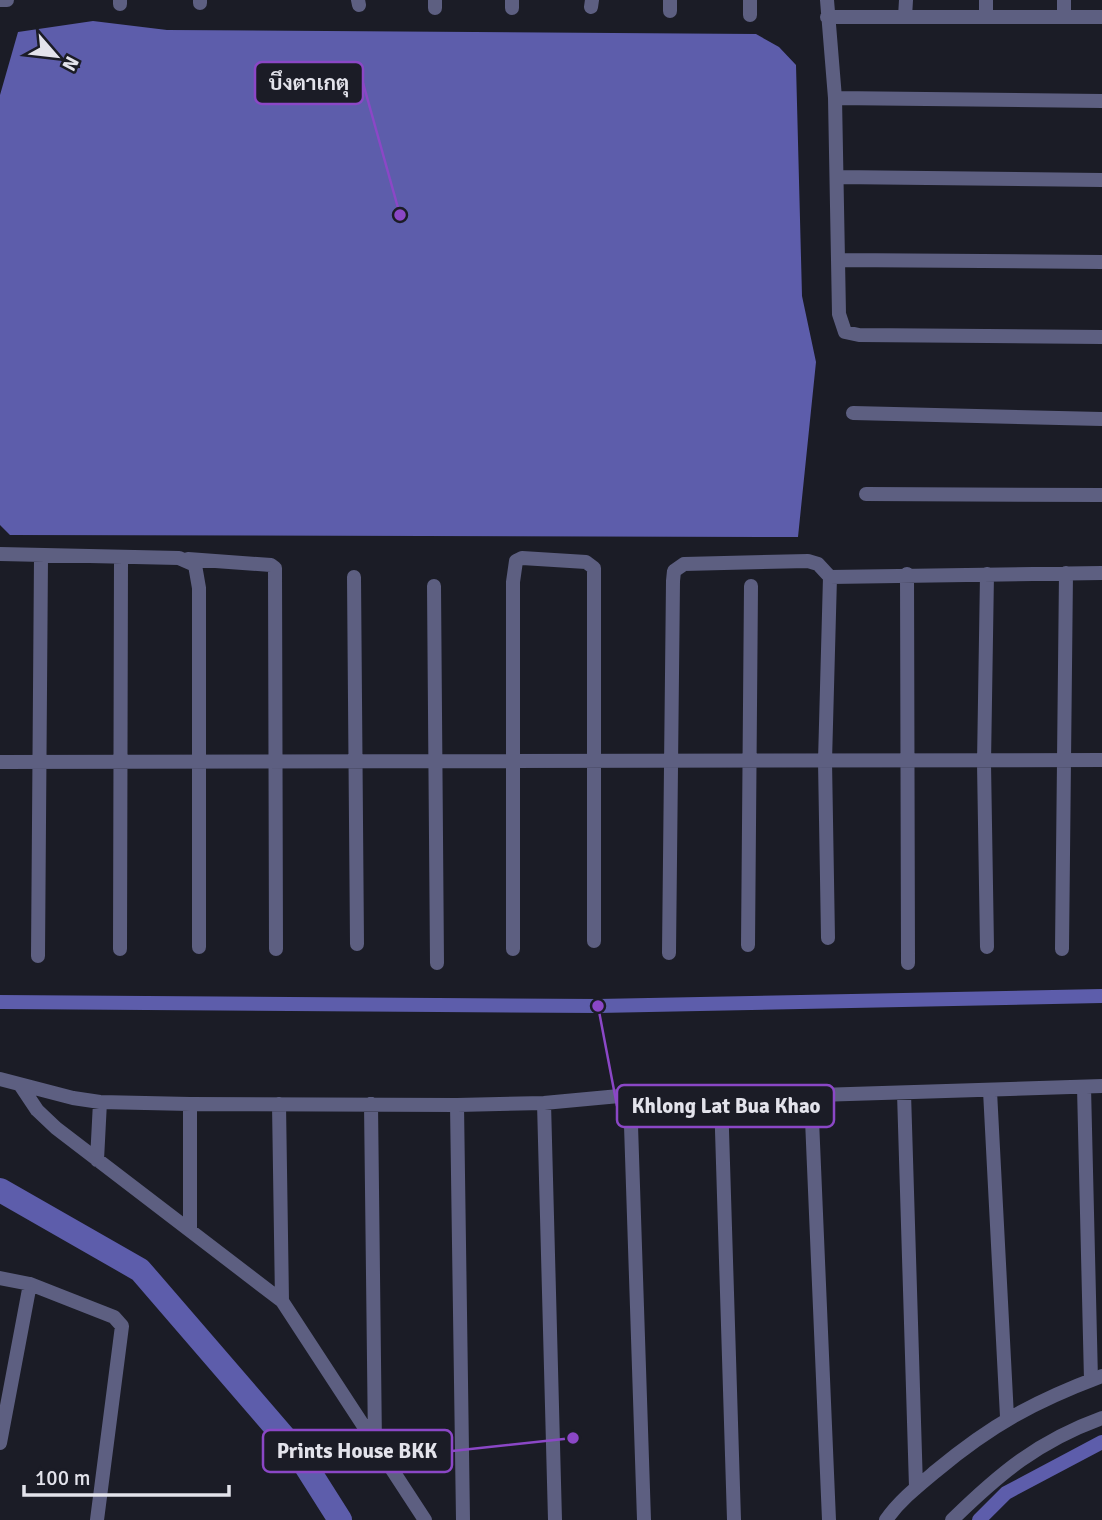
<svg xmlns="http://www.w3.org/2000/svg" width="1102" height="1520" viewBox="0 0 1102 1520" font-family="Signika,Sarabun,sans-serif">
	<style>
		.water { fill: #5d5dab }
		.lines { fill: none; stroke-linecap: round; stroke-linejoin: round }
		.canal { stroke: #5d5dab; stroke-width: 14 }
		.river { stroke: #5d5dab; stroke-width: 24 }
		.minor { stroke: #5d5f81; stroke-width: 14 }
		.leader { fill: none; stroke: #8b47c6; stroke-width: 2.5 }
		.callout-dot { fill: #8b47c6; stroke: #1b1c26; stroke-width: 2.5 }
		.callout { fill: #1b1c26; stroke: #8b47c6; stroke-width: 2.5 }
		.callout-label { font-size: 21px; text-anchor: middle; font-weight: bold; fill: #e3e3eb }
	</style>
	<rect width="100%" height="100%" fill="#1b1c26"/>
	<path class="water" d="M93,21L167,30L756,34L779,47L796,65L802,296L816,362L798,537L10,535L0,525V95L18,32Z"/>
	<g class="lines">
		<path class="canal" d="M0,1002L598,1006L1102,996
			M979,1520L1006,1493L1102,1442"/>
		<path class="river" d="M0,1190L140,1270L297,1452L340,1520"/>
		<path class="minor" d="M0,0H7
			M120,0V4
			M200,0V3
			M358,0L359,5
			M750,0V15
			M827,0L835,98L839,314L845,332L859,335L1102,337
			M591,7L592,0
			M435,8V0
			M512,8V0
			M670,11V0
			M827,17H1102
			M905,17L906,0
			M986,17V0
			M1064,17V0
			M835,98L1102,101
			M837,177L1102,180
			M840,260L1102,262
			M853,413L1102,419
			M866,494L1102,495
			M0,554L179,558L195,565L199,588V947
			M188,559L271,565L275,568L276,949
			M907,574L908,963
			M987,574L984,763L987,947
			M354,577L357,944
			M830,577L1102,573
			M434,586L437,963
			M0,762L1102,760
			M748,945L751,586
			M120,949L121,557
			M513,949V582L516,561L522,558L586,562L594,568V941
			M1062,949L1066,573
			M669,953L673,581L674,571L684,564L808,561L818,564L830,577L825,761L828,938
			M38,956L41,557
			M0,1079L73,1098L100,1102L190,1104L457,1105L544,1103L630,1095L721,1098L1102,1086
			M21,1086L37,1110L56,1128L282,1301L425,1520
			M1084,1087L1091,1380
			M990,1091L1007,1417
			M904,1093L916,1487
			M630,1095L644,1520
			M811,1096L829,1520
			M721,1098L734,1520
			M544,1103L555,1520
			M279,1104L282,1301
			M371,1104L375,1445
			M457,1105L463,1520
			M97,1160L100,1102
			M190,1230V1104
			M0,1278L30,1284L114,1317L122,1326L97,1520
			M0,1443L30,1284
			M886,1520C899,1501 918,1486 936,1471C991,1425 1035,1401 1102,1376
			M952,1520C999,1474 1038,1441 1102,1418"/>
	</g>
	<path class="leader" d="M400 215L363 83M598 1006L617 1106M573 1438L452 1451"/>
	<g class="callout-dot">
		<circle cx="400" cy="215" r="7"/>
		<circle cx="598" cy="1006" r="7"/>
		<circle cx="573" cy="1438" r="7"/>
	</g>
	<g class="callout">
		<rect x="255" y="62" width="108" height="42" rx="7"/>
		<rect x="617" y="1085" width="217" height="42" rx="7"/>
		<rect x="263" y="1430" width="189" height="42" rx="7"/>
	</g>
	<g class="callout-label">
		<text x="309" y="90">บึงตาเกตุ</text>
		<text x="726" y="1113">Khlong Lat Bua Khao</text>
		<text x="357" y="1458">Prints House BKK</text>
	</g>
	<g transform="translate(56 56) rotate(118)" stroke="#1b1c26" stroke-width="5" paint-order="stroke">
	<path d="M0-5L12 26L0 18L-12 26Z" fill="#e3e3eb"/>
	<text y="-10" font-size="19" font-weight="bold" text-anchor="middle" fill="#e3e3eb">N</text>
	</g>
	<path d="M24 1485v10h205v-10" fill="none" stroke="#e3e3eb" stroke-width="3.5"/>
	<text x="35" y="1485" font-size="21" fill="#e3e3eb" stroke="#1b1c26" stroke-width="5" paint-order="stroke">100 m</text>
</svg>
